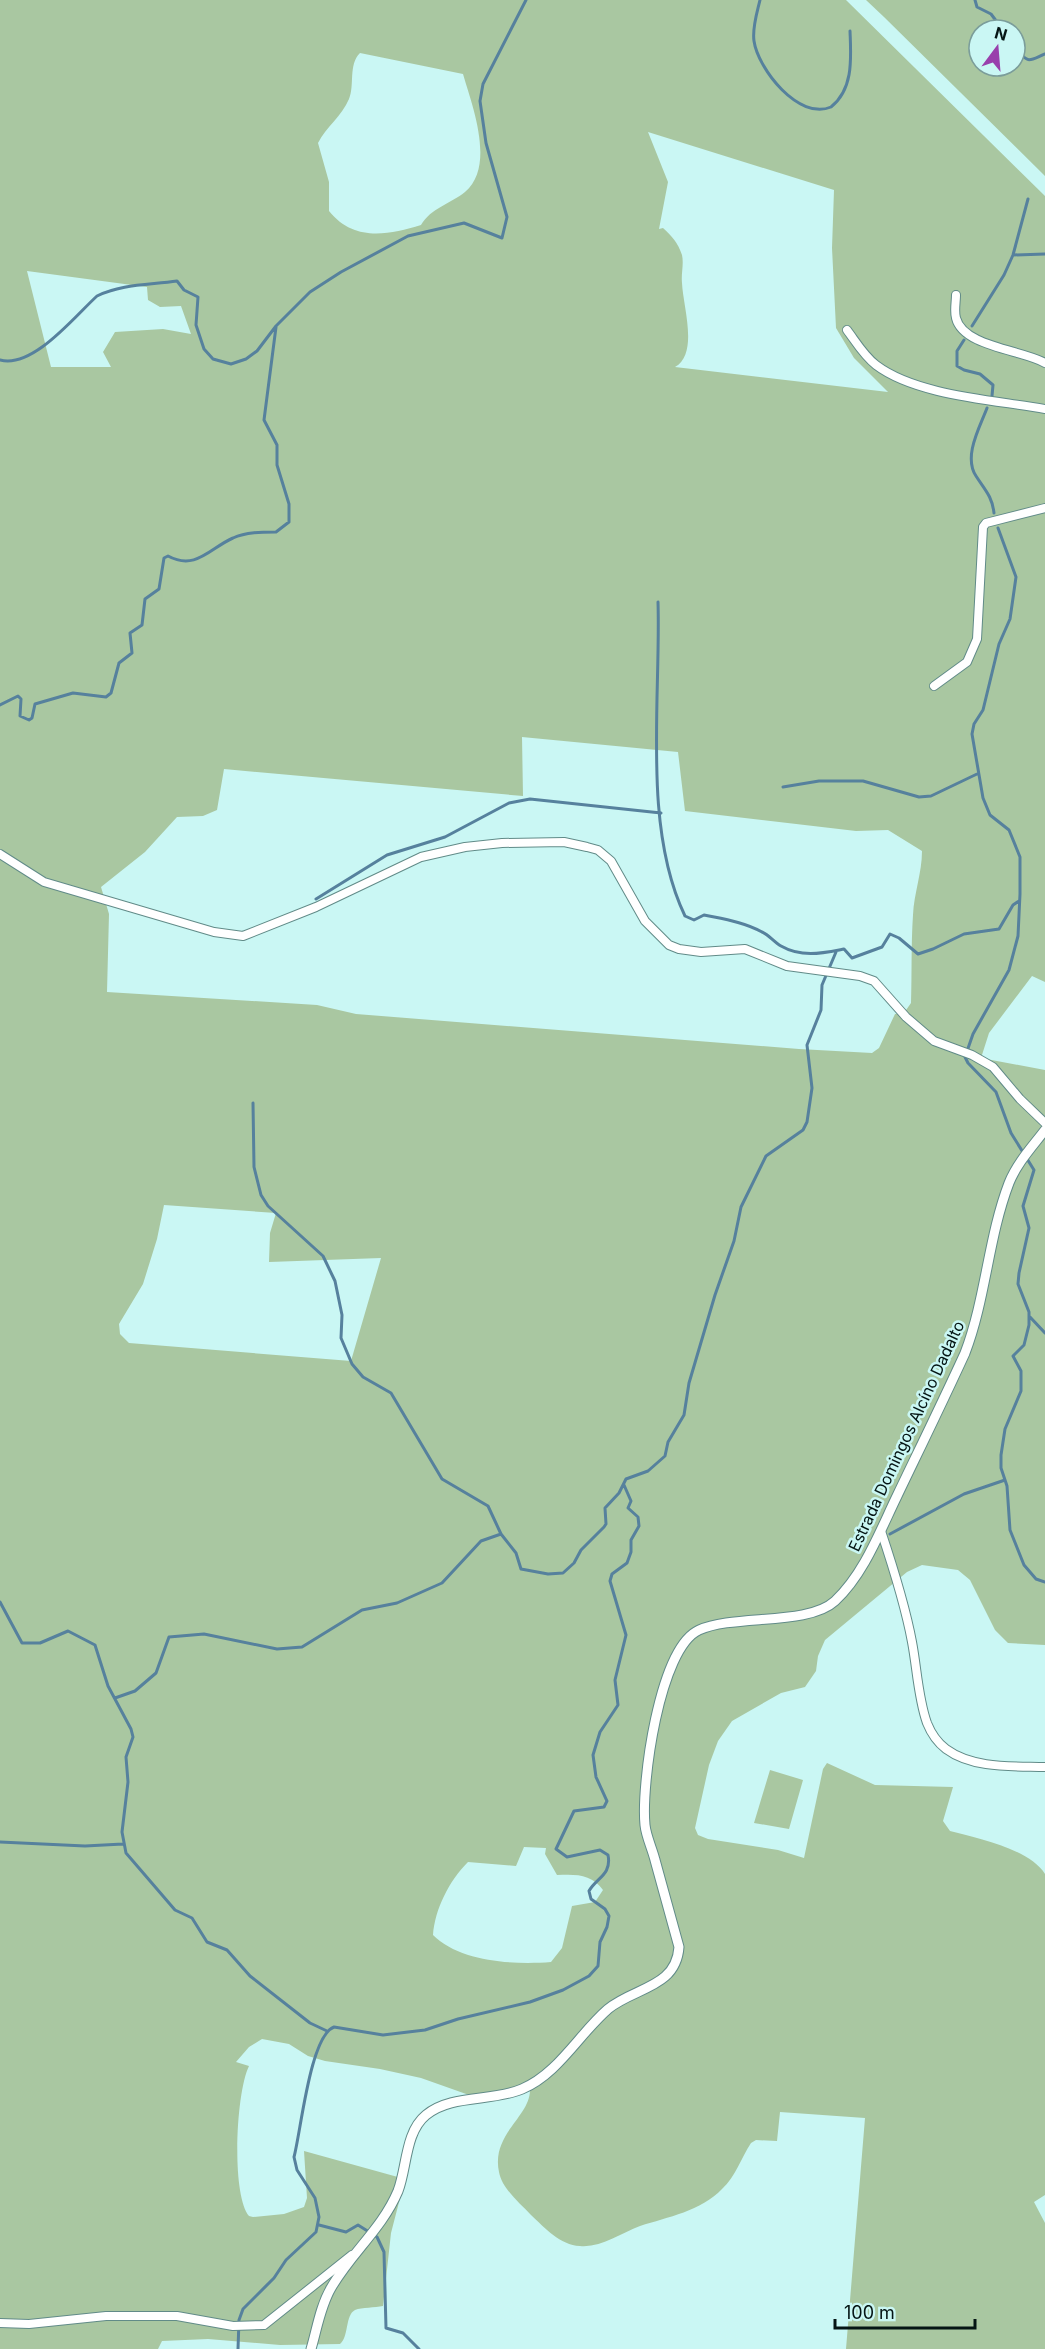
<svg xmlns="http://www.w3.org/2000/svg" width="1045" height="2349" viewBox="0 0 1045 2349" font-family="Inter,sans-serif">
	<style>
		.green { fill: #a9c7a1; fill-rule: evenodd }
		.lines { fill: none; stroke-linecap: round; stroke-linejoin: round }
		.stream { stroke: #56819d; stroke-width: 3 }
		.minor-casing { stroke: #618b88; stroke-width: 10 }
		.tertiary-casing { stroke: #618b88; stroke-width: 11 }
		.minor { stroke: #fff; stroke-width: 8 }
		.tertiary { stroke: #fff; stroke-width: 9 }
		.labels { text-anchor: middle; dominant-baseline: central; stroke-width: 5; stroke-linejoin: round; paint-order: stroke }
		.street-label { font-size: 16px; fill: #051514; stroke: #caf7f4 }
	</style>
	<rect width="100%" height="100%" fill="#caf7f4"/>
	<path class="green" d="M0,0H846L1045,196V982L1032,976L989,1033L981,1058L1045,1070V1645L1008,1643L995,1630L970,1580L958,1570L922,1565L907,1572L825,1640L818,1656L816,1671L805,1687L781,1693L732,1721L718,1741L709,1765L695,1828L698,1835L708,1839L778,1850L804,1858L823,1769L827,1763L875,1785L953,1787L943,1821L950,1831C977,1838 1030,1849 1045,1874V2195L1034,2202L1045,2223V2349H846L865,2118L780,2112L777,2141L756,2140L751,2143C741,2158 736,2176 722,2189C701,2211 668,2217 640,2226C621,2233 601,2248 580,2246C560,2245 545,2228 531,2215C520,2203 502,2189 499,2172C491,2134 530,2117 530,2090L469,2095L421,2078L380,2069L325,2061L308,2056L289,2044L262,2039L249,2047L236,2062L249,2066C236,2092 231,2194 249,2216L253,2217L284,2214L304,2207L307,2198L304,2151L405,2179L391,2233L383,2306C375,2308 362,2307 355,2310C345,2315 349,2337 340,2344L280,2345L208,2339L162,2341L158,2349H0ZM360,53L463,74C472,105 496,166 465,192C450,204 431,208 421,225C388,235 354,242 329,211V182L318,143C326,127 342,116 349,99C355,85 348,65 360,53ZM648,132L834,190L832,248L836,328L854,358L888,392L675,367C699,353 683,307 682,283C681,274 684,264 682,255C678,243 672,236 663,228L659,229L668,182ZM27,271L147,287L148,300L160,307L181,306L191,334L163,329L115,332L103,352L111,367H51ZM522,737L678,752L685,811L856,831L888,830L922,851C922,873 914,893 913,915C911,944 912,974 911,1003L904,1013L895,1014L879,1048L872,1053L799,1049L356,1014L317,1005L107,992L109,914L101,887L145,852L177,817L203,816L217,810L224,769L523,796ZM164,1205L276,1213L270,1233L269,1262L381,1258L351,1361L129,1343L120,1334L119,1324L143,1284L157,1239ZM524,1847L546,1848L545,1854L557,1875C576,1874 592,1874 603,1890L595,1902L572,1906L562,1948L551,1962C514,1965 460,1962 433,1935C435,1909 449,1881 468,1862L516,1866Z
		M866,0H1045V176L884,17ZM979,30H1015V66H979Z
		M770,1770L803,1780L789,1829L754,1823Z"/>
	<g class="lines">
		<path class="stream" d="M760,0C757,13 752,28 754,41C758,69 799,121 831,107C854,89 851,57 850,31
			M975,0L977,7L991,14L1003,30
			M1015,49C1030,64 1028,61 1045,54
			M1013,255L1045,254
			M972,326L1004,275L1013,255L1028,199
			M964,340L957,351V366L964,370L980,374L993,385L992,396
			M0,360C33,369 75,316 97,296C121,284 150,285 177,281L184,290L198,297L196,325L204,349L213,359L231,364L246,359L257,351L276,326L310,292L341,272L408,236L464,223L502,238L507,217L486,143L480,101L483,84L526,0
			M987,408C980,427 963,456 976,476C985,490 992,496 994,513
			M998,528L1016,577L1010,619L999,644L983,710L974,724L972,734L983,798L990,815L1009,830L1020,857V894L1018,936L1009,970L973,1034L965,1057L968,1063L996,1092L1011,1133L1034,1170L1023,1206L1029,1228L1019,1273L1018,1284L1029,1312V1325L1024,1345L1013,1356L1021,1371V1391L1005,1429L1001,1455V1468L1007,1486L1010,1530L1024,1565L1036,1579L1045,1582
			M658,602C661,699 642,827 685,916L694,920L704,915C723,919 744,922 762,932C769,935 774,942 781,946C802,958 823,953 844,949L852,958L882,947L890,934L899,938L918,954L933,949L964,934L999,929L1013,905L1019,901
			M0,705L18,696L21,699L20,716L29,720L32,718L35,704L73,693L106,697L111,693L119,663L132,653L130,633L142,625L145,599L159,589L164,558L168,556C196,571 210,548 233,538C246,532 262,532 276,532L289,522V504L277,465V445L264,420L276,327
			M783,787L819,781H863L919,797L931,796L977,774
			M316,899L387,855L445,837L509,803L530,799L661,813
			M253,1103L254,1167L261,1195L268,1206L323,1256L335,1281L342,1315L341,1338L352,1364L363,1377L391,1393L442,1479L488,1506L501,1534L516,1553L521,1569L548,1574L563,1573L574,1563L581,1550L604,1527L606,1524L605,1508L619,1493L626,1479L648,1471L665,1456L668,1442L684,1415L689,1383L715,1295L734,1241L741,1207L766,1156L803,1130L807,1122L812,1088L807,1045L821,1010L822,985L836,952
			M1030,1317L1045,1333
			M890,1534L964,1494L1005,1480
			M0,1602L22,1643H40L68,1631L95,1645L108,1686L131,1729L133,1737L126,1757L128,1782L122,1832L126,1853L175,1910L192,1918L207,1942L227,1950L250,1976L310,2023L327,2031
			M115,1698L135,1691L156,1673L169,1637L204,1634L277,1649L302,1647L362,1610L397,1603L442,1583L481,1541L501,1534
			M0,1842L85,1846L123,1844
			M319,2225L346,2232L358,2225L377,2237L384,2252L386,2328L403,2333L419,2349
			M238,2349L239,2320L243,2309L274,2278L286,2260L316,2232L319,2217L315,2198L297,2170L294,2157C301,2131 310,2036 334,2027L383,2035L425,2030L458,2019L530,2002L563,1990L589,1976L598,1966L600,1942L607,1927L609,1916L605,1909L591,1899L589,1891C596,1878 612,1875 608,1855L600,1850L567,1857L556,1849L574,1811L604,1807L607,1801L596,1777L593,1755L600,1732L618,1705L615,1680L626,1635L610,1581L612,1574L627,1563L631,1552V1540L639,1526L638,1517L628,1508L631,1501L624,1485"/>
		<g class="minor-casing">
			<path id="minor" d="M956,295C956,302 954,311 956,318C963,347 1023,350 1045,363
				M847,330C856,342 864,356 876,365C917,396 996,400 1045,409
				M934,686L967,662L977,639L983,527L986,523L1045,508
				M0,854L44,882L214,932L243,936L316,907L421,857L465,847L502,843L564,842L587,847L598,850L611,861L645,921L669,945L679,949L701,952L745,949L787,966L860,976L874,981L906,1017L934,1041L972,1055L993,1067L1020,1099L1045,1123
				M881,1531C893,1567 905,1604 912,1642C917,1668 918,1698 927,1723C931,1733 938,1743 946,1749C973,1769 1014,1766 1045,1767
				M0,2323L29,2324L106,2316H177L233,2326L264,2325L352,2255"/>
		</g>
		<g class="tertiary-casing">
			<path id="tertiary" d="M311,2349C317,2329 320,2307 331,2288C351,2253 382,2229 398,2191C407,2168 405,2132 426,2115C451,2094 492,2102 522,2089C558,2074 579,2034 608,2009C635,1987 676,1988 679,1947C671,1918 663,1889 655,1860C652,1848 646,1836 645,1825C641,1785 659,1648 699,1630C734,1614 808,1626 835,1601C864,1574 880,1531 897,1496C920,1448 943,1401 965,1353C986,1298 988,1238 1009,1183C1017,1163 1032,1147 1045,1130"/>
		</g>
		<use href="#minor" class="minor"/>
		<use href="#tertiary" class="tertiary"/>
	</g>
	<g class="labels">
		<g class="street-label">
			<text transform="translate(906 1436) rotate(-65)">Estrada Domingos Alcíno Dadalto</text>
		</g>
	</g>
	<g transform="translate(997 48) rotate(16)"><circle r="28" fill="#caf7f4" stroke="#7b9d9a" stroke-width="1.5"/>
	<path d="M0-4.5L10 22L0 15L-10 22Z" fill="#9940ac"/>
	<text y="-9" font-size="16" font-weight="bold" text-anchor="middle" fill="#051514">N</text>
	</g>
	<path d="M835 2319v9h140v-9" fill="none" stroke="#051514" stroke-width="3"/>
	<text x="844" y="2319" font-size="18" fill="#051514" stroke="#caf7f4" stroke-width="4.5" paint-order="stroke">100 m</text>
</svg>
